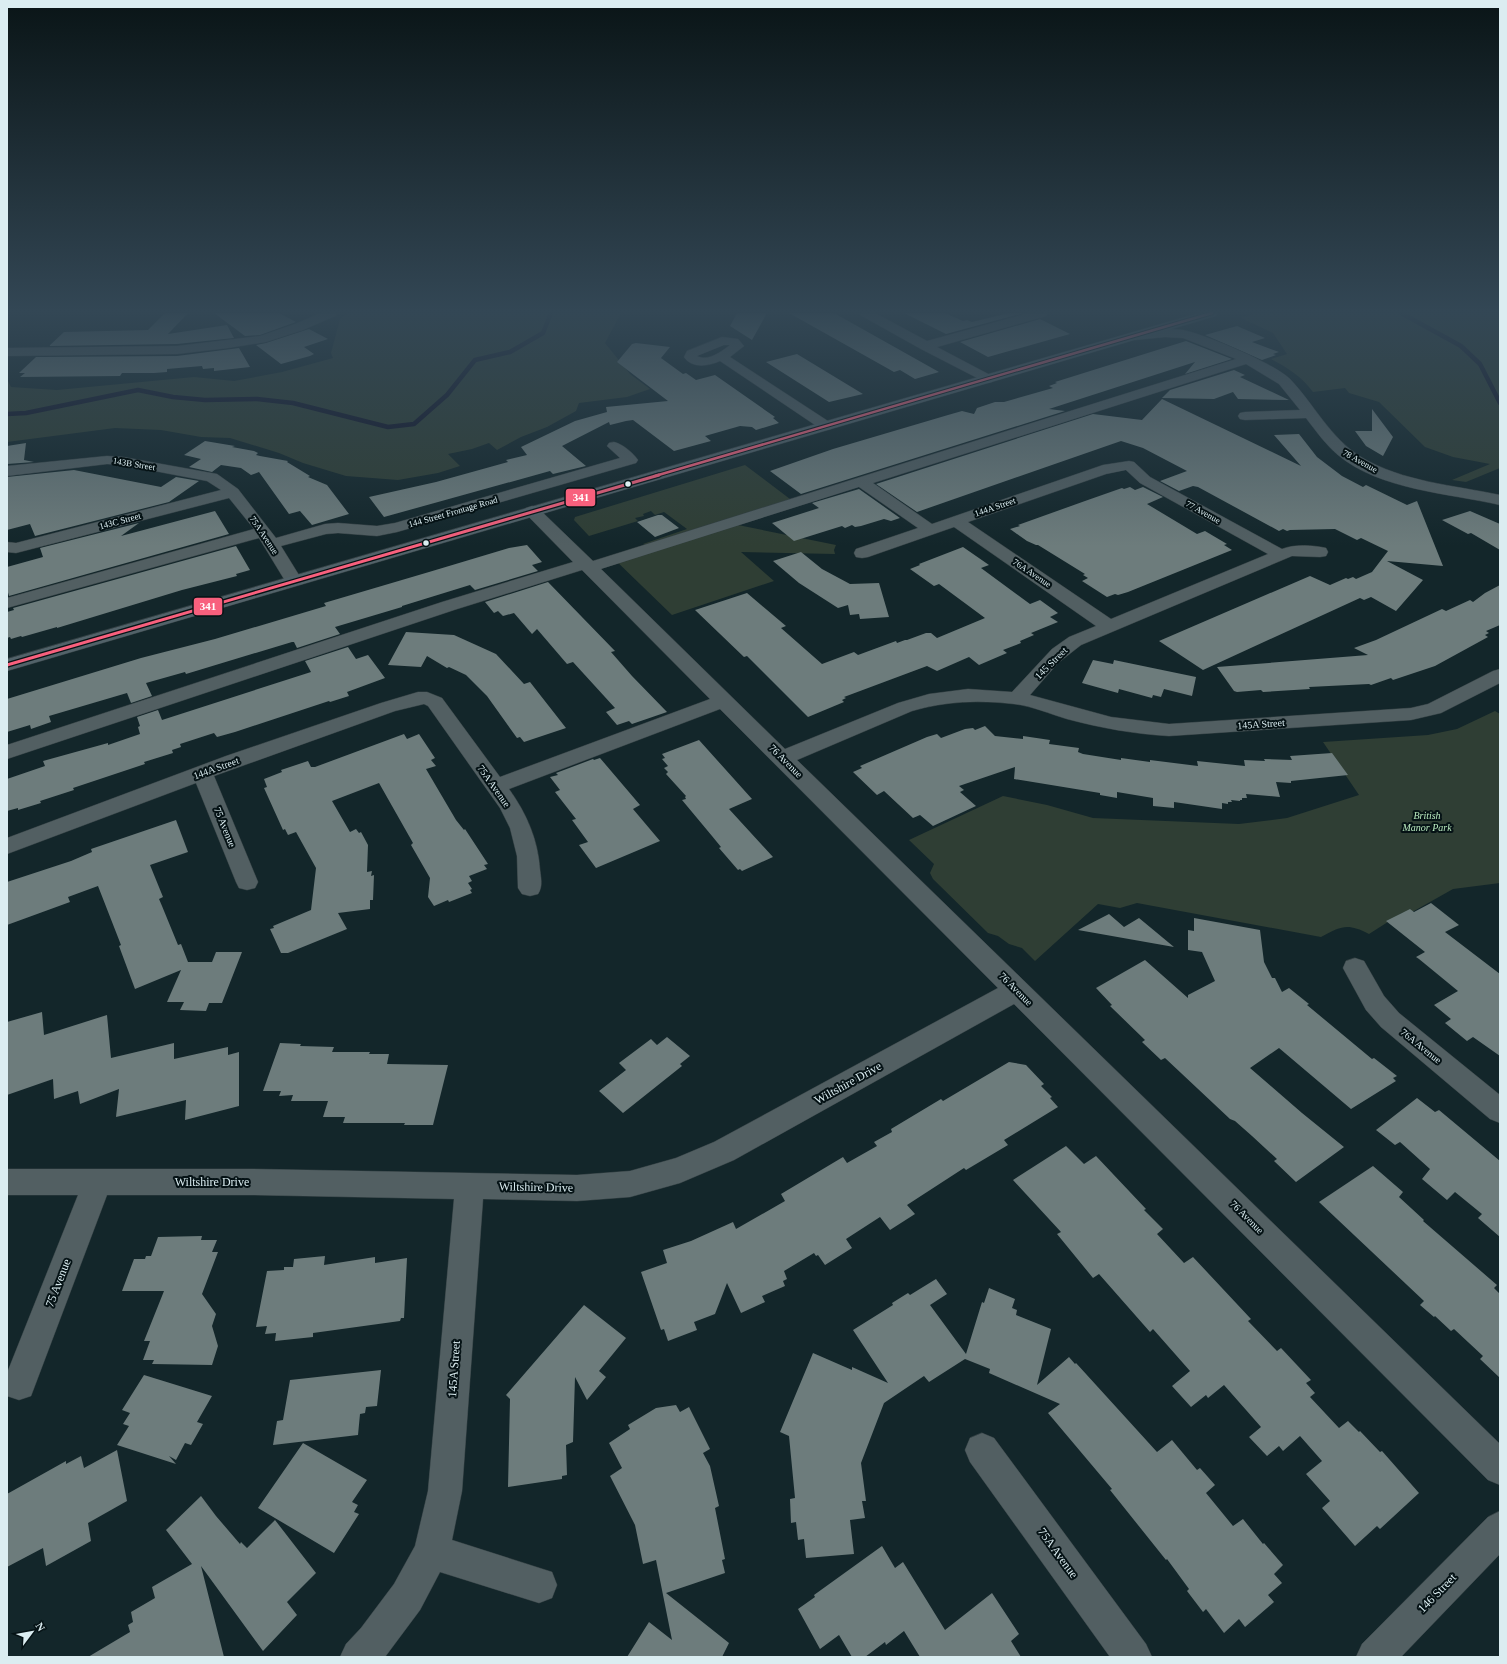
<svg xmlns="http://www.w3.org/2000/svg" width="1507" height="1664" viewBox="0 0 1507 1664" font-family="'Times New Roman',serif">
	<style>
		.green { fill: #2f3e34 }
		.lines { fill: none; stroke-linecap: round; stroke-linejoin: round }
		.stream { stroke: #111429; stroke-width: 4.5 }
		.building { fill: #6d7c7c }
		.minor-casing { stroke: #323f42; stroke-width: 1 }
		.major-casing { stroke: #323f42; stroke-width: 1 }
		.minor { fill: #525f62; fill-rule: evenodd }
		.major { fill: #526269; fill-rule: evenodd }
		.bus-1-far1-casing { stroke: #051215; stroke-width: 4.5 }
		.bus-1-casing { stroke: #051215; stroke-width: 5.5 }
		.bus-1-far1 { stroke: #f8607d; stroke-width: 2.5 }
		.bus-1 { stroke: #f8607d; stroke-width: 3 }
		.bus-dot { fill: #dbedf1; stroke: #051215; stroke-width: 1.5 }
		.labels { text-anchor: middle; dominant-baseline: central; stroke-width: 4; stroke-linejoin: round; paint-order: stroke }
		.far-street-label { font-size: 9px; fill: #dbedf1; stroke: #051215 }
		.street-label { font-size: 10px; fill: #dbedf1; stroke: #051215 }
		.park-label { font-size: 10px; font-style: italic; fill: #b9e9be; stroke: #051215 }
		.near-street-label { font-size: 12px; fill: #dbedf1; stroke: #051215 }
		.line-badge { stroke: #051215; stroke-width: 1.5 }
		.badge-label { font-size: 11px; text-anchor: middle; font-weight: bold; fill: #fff }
	</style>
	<rect width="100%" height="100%" fill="#13262a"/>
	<path class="green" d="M348,313H621L605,343L630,374L650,389L627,397L579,403L576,411L547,427L521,437L497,450L489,443L472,449L448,454L460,466L438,473L398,480L346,476L303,463L279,453L230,438L201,437L161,430L115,428L7,442V379L11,387L57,390L194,377L234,381L282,372L333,358L331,353L340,319Z
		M1257,313H1500V468L1466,482L1452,480L1490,464L1453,457L1425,447L1379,402L1349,393L1345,388L1313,392C1302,377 1288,368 1271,359L1287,354L1273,333L1241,318Z
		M745,465L790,499L738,525L836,545L834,550L835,554L741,552L774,581L672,615L611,556L645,545L643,544L687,529L664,512L655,515L651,511L643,514L644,516L635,518L638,521L589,536L574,520L575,517Z
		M1495,711L1500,714V883L1453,889L1414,911L1402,913L1369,934C1347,923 1342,926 1321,937L1137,903L1120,908L1098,904L1035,961L1022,948L1009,944L998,936L988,933L933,879L930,873L934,864L909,840L1003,796L1047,805L1093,818L1239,824L1287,818L1359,795L1323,742L1428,735L1457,729Z"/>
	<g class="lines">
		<path class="stream" d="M1401,313L1461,346L1480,364L1500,403
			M7,414L26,413L138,390L173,397L205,400L257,399L293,403L388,427L414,424L447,395L475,360L510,352L543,333L551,313"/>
	</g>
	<path class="building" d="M165,313H188L168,334L227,325L234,338L177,344L49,346L64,332L148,330Z
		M214,313H279L296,322L260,335L245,336Z
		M737,313H767L752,340L730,326Z
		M789,313H834L939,372L915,379L900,370L894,372Z
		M904,313H945L963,321L967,320L972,322L1009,313H1024L946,334Z
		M1040,319L1070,334L988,357L960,342Z
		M1237,326L1265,338L1252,342L1279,352L1273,354L1276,355L1262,360L1205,335Z
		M309,329L328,339L304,347L314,354L310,356L281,364L256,345L266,343Z
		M1186,341L1232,359L1185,374L1195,362L1049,409L1065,411L801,494L770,471L833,449L948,415L962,411L974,414L977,408L995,402H1004L1053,388L1049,386L1057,383L1055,382Z
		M636,343L670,347L661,358L683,374L686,373L696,380L715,375L775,417L773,418L779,423L756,430L752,427L740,426L705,436L711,441L674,451L633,420L626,421L610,425L609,422L562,446L586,466L553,474L550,471L384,517L369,497L436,482L508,462L506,460L527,455L521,447L575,421L607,412L606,407L668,401L617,362L632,344Z
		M239,348L250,367L214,371V368L203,369L202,366L167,369V372L154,373H122L120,376L20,377L25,373H19L36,357L177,356Z
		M797,354L863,394L829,402L766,362Z
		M1234,370L1245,375L1240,377L1289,400L1238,399L1233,392L1214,399L1162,398L1170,390Z
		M1162,399L1301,466L1274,435L1299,434L1317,457L1342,476L1363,487L1366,485L1407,505L1417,501L1443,566L1387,561L1423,580L1396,611L1371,597L1364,600L1360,598L1203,670L1159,641L1310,576L1330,585L1346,578L1348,579L1353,577L1356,579L1372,572L1388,551L1361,538L1357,540L1335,529L1290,530L1287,531L1283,529L1279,531L1198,487L1193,486L1179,491L1160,481L1187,471L1143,448L1121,441L917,512L876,484L1093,414L1142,420Z
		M1372,409L1393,437L1383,456L1366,446L1355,431H1372Z
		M205,441L235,446L232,447L254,451L258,453L256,455L260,456L288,461L287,462L310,476L308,477L327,485L349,514L312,525L300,511L289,514L259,472L251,475L241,468L221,465L212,472L189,467L201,459L184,455Z
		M26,443L24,460L34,462L7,464V446Z
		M74,470L161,487L176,477L199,481L169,502L35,536L30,524L7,530V477Z
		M1130,487L1135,490L1143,487L1163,497L1147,504L1197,534L1205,531L1227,544L1224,545L1232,550L1128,592L1118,595L1115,594L1107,597L1082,581L1088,578L1083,575L1085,574L1038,545H1036L1027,541L1010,529L1020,526L1018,525L1085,501L1122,488L1124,489Z
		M859,489L900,518L891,521L884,519L861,526L855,527L852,525L845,528L842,526L794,541L772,523L819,508L812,503Z
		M215,511L229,534L9,596L7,589V567L43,557L40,548L139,523L121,536Z
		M1470,511L1500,524V550L1471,533L1468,534L1442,520Z
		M658,515H662L679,528L655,537L637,522Z
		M527,545L542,562L532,565L538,571L475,590L470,585L402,606V607L335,627L340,634L297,648L294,642H292L186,674L185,672L146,683L152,696L131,703L127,693L49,716L51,722L31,729L30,725L7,732V699L141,658L215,639L326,606L324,603L429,572L509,548Z
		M236,546L250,570L236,574L237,576L182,590L57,628V627L22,637L21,636L11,639L10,637L7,638V612L14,610L13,608Z
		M963,547L989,565L981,568L1030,604L1040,600L1058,613L1050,617L1058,622L1031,633L1034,635L1020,641L1021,643L1003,650L1007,653L979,665L969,657L937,671L927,666L844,697L846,698L842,700L844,702L808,717L747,656L744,657L695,610L747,593L786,626L781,628L822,664L854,652L858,655L896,641L897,643L905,640H907L926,633H931L937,638L985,618L939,584L934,586L910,569L920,565L919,564Z
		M801,552L822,569L850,584L879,583L889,617L860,619L859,614L850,615L848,605L838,608L799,583L773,561Z
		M548,582L615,651L611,652L632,676L667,712L632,724L629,721L617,725L606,712L615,708L573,662L567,664L537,629L532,634L514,613L503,616L498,611L494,613L485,602Z
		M1500,585V625L1486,631L1489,633L1485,635L1488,637L1435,666L1393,680L1391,678L1371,685L1369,684L1309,687L1310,689L1263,692L1261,690L1237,692L1234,691L1217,667L1368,655L1354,648L1376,640L1442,609L1446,611L1470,600L1473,602L1485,593Z
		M406,632L454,635L496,654L524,684L530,682L566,728L524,742L520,737L517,738L487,696L466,675L449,667L447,668L427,656L421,667L388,665Z
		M348,647L356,659L368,655L385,678L347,692L349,696L330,702L329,701L235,732L217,737L214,733L180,744L181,747L172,750L173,753L144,762L145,764L73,788L74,790L40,801L41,803L18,810V808L7,811V779L45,766L43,761L108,743V745L140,734L138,727L140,726L137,717L158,710L162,720L311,672L305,661Z
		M1093,660L1113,664L1114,660L1196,677L1192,696L1164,689L1161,697L1153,695L1152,698L1119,689L1118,693L1082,683Z
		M985,726L995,736L1023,739V736L1050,740L1049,744L1079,748L1078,752L1083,754L1121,760V758L1150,762V760L1198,766L1197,761L1245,766L1244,760L1265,761L1264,759L1292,760L1290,756L1332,753L1348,775L1291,781V783L1276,782L1280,797L1246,794L1247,798H1242V800H1240V801L1231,800L1232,802H1228V804L1222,803V809L1174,802V808L1153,806V798L1117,792V798L1100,795V793L1014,779L1015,767L959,786L964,790L960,792L976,806L933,826L920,815L913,818L884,791L877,795L853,772L862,768L860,766L927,737L937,734L941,738L965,729L973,728L975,730Z
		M404,734L407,739L419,734L435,758L431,760L436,766L426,769L456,820L464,830L465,829L488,864L484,865L487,869L469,876L472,881L468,883L472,889L470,890L472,893L449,902L448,900L434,906L428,897L430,878L411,845L413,843L379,783L332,801L350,832L356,829L359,833L361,832L368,845L367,872L372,871L371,876L374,875L373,900H370V909L338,913L347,929L288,953H281L270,929L274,928L273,926L311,910L316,868L296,832L288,835L285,829L283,830L264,788L267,787L264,779L282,772L281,770L308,761L311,767H315Z
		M699,740L752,799L729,809L773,857L742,871L740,869L738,870L719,848L721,847L712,836L682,800L686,799L685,797L686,796L666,774L668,772L664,768L668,766L662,759L665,758L662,754Z
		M600,758L640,805L633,809L660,841L596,868L579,845L588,842L572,820L576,819L555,792L560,790L550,777L558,775L556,773L593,759L594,760Z
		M176,820L188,852L150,865L163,897L159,899L162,906L178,945L181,944L188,962H212L216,952H242L222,1003H209L206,1011L180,1010L184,1002H167L181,970L135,989L119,946L121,945L98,886L68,897L70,902L7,925V882L71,861L92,852L91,849Z
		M1431,903L1459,925L1445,932L1500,974V1056L1473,1037L1467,1041L1445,1023L1451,1019L1434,1005L1458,991L1419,959L1416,957L1425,952L1386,921L1410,909L1414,912Z
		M1109,914L1124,927L1139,918L1174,947L1078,930Z
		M1194,918L1260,930L1264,962L1272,978H1275L1282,992L1289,988L1309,1004L1307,1005L1372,1059L1374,1058L1397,1076L1393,1078L1396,1081L1351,1109L1279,1048L1250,1068L1302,1113L1344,1147L1296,1182L1274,1161L1277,1159L1252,1136L1235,1121L1230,1119L1165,1058L1161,1060L1142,1042L1145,1040L1110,1006L1112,1005L1096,988L1145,960L1188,998V995L1215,981L1202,952L1188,950V930L1194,931Z
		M42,1012L44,1035L107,1015L111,1058L174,1043V1059L228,1047V1055L239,1052V1106L185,1120L186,1100L116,1117L119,1089L80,1104L78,1091L54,1099L53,1079L7,1095V1022Z
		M667,1037L690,1056L680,1064L682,1066L623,1113L599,1091L626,1070L619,1063L651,1039L657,1045Z
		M280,1043L301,1044L300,1046L334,1047L332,1052H370L369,1054H389L387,1064L448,1065L433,1125H404L405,1123H343L345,1117H323L328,1101H291L293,1095L279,1096L281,1091H263Z
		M1009,1062L1026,1065L1044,1084L1041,1086L1052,1097L1050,1098L1058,1107L1004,1140L1008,1145L966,1170L964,1168L907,1205L915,1214L890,1230L880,1217L846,1239L852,1248L825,1265L818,1255L816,1256L814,1253L784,1271L787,1279L783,1281L785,1286L762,1296L765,1302L741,1313L727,1283L715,1314L694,1322L697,1330L668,1341L664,1329L661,1330L641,1272L667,1263L663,1250L691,1241L733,1222L736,1229L785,1201L781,1194L843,1157L847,1163L877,1146L874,1142L892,1132L891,1129L941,1099L943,1101Z
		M1417,1098L1435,1112L1439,1110L1500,1161V1237L1478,1218L1482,1214L1455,1192L1447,1200L1422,1179L1430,1169L1400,1142L1395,1145L1376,1130Z
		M1066,1146L1084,1164L1096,1156L1146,1209L1144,1210L1163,1229L1157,1234L1184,1263L1193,1257L1251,1319L1248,1321L1277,1351L1281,1348L1311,1380L1306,1383L1315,1393L1310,1397L1339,1428L1348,1421L1359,1432L1360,1431L1380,1452L1382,1451L1419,1493L1380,1529L1377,1526L1355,1546L1322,1508L1330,1501L1306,1474L1322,1461L1300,1436L1283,1451L1279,1446L1267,1456L1249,1437L1261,1427L1224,1385L1208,1398L1206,1395L1191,1407L1172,1386L1190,1371L1153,1329L1150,1332L1099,1274L1093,1278L1057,1234L1061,1232L1013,1180Z
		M1373,1166L1403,1192L1399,1197L1424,1220L1423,1221L1497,1285L1494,1288L1500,1294V1378L1480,1359L1483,1356L1454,1329L1451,1331L1435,1316L1434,1317L1420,1305L1424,1301L1319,1202Z
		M202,1236L201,1240H217L212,1252H218L202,1294L216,1314L212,1326L218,1346L212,1365L152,1364L154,1360H143L150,1341H144L164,1291H122L134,1259H145L146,1256H151L158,1237Z
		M325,1256L324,1265L375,1257V1263L407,1258L404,1318H401L400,1321L313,1333V1337L275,1341L276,1333L265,1334L267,1326L256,1327L267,1271L284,1270V1267H293L294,1259Z
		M936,1279L947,1294L930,1305L966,1354L982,1302L984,1303L989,1288L1015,1299L1012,1308L1017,1310L1016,1315L1051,1329L1037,1385L1069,1357L1075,1364L1076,1363L1157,1452L1172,1440L1197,1470L1200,1468L1215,1485L1206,1493L1233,1526L1243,1519L1263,1544L1264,1543L1283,1565L1274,1574L1282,1583L1268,1595L1274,1602L1245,1627L1239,1619L1224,1633L1206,1609L1203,1612L1187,1591L1189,1589L1167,1559L1166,1560L1110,1490L1112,1489L1048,1413L1060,1404L989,1373L990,1369L965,1359L929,1382L924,1376L884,1403L861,1463L866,1501H862L865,1518L850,1520L854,1554L806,1558L804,1539L798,1540L796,1522L791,1523L790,1499L795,1498L789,1436L780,1432L813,1353L852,1370V1367L888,1383L853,1330L893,1305L892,1303L908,1293L910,1295Z
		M584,1305L626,1338L599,1371L606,1377L587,1400L575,1377L573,1442L566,1445L567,1475L562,1476V1479L508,1487L510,1399L506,1395Z
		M381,1370L377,1406L366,1407L365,1413L360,1414L358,1435L273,1445L277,1421L283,1420L290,1380Z
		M144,1375L212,1396L197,1422L203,1424L191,1445L185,1443L176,1460L169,1456L176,1464L117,1445L129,1426L123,1424L130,1413L122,1410Z
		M676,1405L680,1412L689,1407L710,1449L703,1453L710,1466L719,1506L715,1508L725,1559L722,1560L725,1573L666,1593L729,1643L722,1657H627L649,1622L672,1640L656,1560L643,1564L635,1525L610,1476L622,1468L609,1443L630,1429L628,1425L656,1408Z
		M303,1443L367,1480L352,1502L358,1505L354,1512L359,1514L334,1553L258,1508Z
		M117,1450L127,1501L88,1523L91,1541L46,1566L43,1548L7,1567V1494L66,1461V1464L81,1456L84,1468Z
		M201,1496L216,1516L240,1544L241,1542L247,1548L275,1520L316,1573L287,1602L297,1615L263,1651L201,1566L224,1657H88L130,1632L128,1625L133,1622L131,1612L155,1598L152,1587L192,1564L166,1530Z
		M882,1546L895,1568L903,1562L945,1630L992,1593L1019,1634L1011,1641L1021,1657H920L904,1631L886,1645L885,1642L865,1657H852L839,1635L820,1649L798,1609L815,1597L814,1595Z"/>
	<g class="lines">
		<g class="minor-casing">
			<path id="minor" d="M321,313H337L335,316L303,330L266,342L228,348L177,354L7,356V348L177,346L260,336L295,324Z
				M860,313H875L927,341L1029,313H1048L1046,316L937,347L992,376L994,379L992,382L987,383L921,349L862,316Z
				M1159,329C1167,329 1175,329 1183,330C1207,335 1273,363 1290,379C1314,404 1330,438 1361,457C1403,482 1453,485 1500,495V505C1448,493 1380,490 1338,455C1326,445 1316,431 1306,418L1245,420L1240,419L1238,416L1240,413L1245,412L1300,410L1279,384L1246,364L873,483L932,524L1103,465L1129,461L1134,462L1150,477L1282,549C1294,544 1313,545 1326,548L1328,552L1326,556L1320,557L1292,556L1081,645L1058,663L1030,695L1111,717L1169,724L1411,708L1428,704L1493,671L1500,669V683L1441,713L1411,720L1169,736C1134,734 1101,728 1067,719C1050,714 1032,706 1014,704C979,700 946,701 912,711L797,760L1500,1444V1485L1488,1480L1014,1004L734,1160L680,1183L630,1197L577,1201L483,1199L462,1491L452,1540L552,1572L557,1585L552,1598L539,1603L440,1572L420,1610L385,1657H340L346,1644L361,1628L394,1584L415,1546L428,1491L454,1199L253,1195H107L31,1396L19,1400L7,1396V1373L78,1195H7V1169H253L577,1175L630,1171L676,1158L714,1142L998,988L720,709L509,789C527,814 538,840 540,870C541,879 543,886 538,894L530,896L522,894L518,888L517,856L510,828L500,808L428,706L424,704L395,711L214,776L258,882L255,888L247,890L239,888L236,882L196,783L7,854V838L226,756L381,703L418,692H427L442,698L500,777L710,699L582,570L454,610L7,759V745L442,602L573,562L526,514L524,511L526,508L532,506L538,508L593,561L1236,359L1183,338L1165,337L1135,340L1131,339L1129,336L1131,333ZM1126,470L1140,483L1268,554L1111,619L968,522L1106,474ZM859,487L918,528L856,549L854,553L856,557L862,558L868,557L954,527L1096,626L1069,637L1052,649L1012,692L968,689L929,694L898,703L785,749L601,569Z
				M722,337L738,339L744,346L730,357L831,423L833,426L831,429L826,430L821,429L720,361C709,366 692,369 684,357L687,351ZM724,345H730C722,351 708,362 697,356Z
				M614,442C623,444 633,453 638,460L636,463L397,532L377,536L338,533L326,534L281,546L302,580L299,584L293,585L287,584L259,538L7,608V598L254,529L229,498L16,553L7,552V542L16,543L221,490L207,481L123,465L107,464L7,476V466L107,456L123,457L217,474L238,489L276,538L325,524L338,523L377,526L395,523L620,458L607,446L609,443Z
				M1355,958L1364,961L1384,996L1399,1013L1500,1095V1123L1490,1119L1381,1027L1366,1010L1343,968L1346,961Z
				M982,1433L994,1438L1146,1644L1152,1657H1110L970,1462L965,1450L970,1438Z
				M1500,1511V1554L1401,1657H1356L1362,1644L1488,1517Z"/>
		</g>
		<g class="major-casing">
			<path id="major" d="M1199,313H1218L1216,316L7,671V659Z"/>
		</g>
		<use href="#minor" class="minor"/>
		<use href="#major" class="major"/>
		<g class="bus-1-far1-casing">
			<path id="bus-1-far1" d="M655,476L1212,313"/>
		</g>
		<g class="bus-1-casing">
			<path id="bus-1" d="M7,665L659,475"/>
		</g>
		<use href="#bus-1-far1" class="bus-1-far1"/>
		<use href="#bus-1" class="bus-1"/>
	</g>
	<linearGradient id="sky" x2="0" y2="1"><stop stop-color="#0a1517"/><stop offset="0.57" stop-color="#334755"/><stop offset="1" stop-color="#334755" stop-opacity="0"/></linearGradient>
	<rect width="1507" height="546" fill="url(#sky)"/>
	<g class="bus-dot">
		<circle cx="628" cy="484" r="3.5"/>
		<circle cx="426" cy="543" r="3.5"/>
	</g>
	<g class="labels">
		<g class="far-street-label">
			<text transform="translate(1360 461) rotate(29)">78 Avenue</text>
			<text transform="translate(134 464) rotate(9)">143B Street</text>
			<text transform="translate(995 507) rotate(-19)">144A Street</text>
			<text transform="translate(453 512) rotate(-16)">144 Street Frontage Road</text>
			<text transform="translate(1203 512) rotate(29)">77 Avenue</text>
			<text transform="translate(120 521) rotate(-15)">143C Street</text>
			<text transform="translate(264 535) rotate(56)">75A Avenue</text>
			<text transform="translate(1032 573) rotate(34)">76A Avenue</text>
		</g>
		<g class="street-label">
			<text transform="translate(1051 663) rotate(-45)">145 Street</text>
			<text transform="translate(1261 724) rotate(-4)">145A Street</text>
			<text transform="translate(786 761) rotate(45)">76 Avenue</text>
			<text transform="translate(216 768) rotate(-20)">144A Street</text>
			<text transform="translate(494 786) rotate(55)">75A Avenue</text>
			<text transform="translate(225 827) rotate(68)">75 Avenue</text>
			<text transform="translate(1016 989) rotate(45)">76 Avenue</text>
			<text transform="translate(1421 1046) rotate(39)">76A Avenue</text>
			<text transform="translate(1247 1217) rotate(45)">76 Avenue</text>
		</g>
		<g class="park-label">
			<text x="1427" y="815">British<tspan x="1427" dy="12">Manor Park</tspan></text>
		</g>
		<g class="near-street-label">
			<text transform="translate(848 1083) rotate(-29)">Wiltshire Drive</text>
			<text x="212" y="1182">Wiltshire Drive</text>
			<text transform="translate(536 1187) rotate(1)">Wiltshire Drive</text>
			<text transform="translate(58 1283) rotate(-69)">75 Avenue</text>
			<text transform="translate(454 1369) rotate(-86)">145A Street</text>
			<text transform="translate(1058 1553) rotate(54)">75A Avenue</text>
			<text transform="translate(1437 1593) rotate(-46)">146 Street</text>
		</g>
	</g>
	<g class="line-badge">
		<rect x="565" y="488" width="31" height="19" rx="4" fill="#f8607d"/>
		<rect x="193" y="597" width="30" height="19" rx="4" fill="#f8607d"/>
	</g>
	<g class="badge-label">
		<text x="581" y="501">341</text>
		<text x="208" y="610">341</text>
	</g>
	<rect width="1507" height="1664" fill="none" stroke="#dbedf1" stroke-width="16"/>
	<g transform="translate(32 1632) rotate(58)" stroke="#051215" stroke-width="3" paint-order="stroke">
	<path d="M0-3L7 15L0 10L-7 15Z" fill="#dbedf1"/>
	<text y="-6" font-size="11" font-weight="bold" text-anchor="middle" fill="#dbedf1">N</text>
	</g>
</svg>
